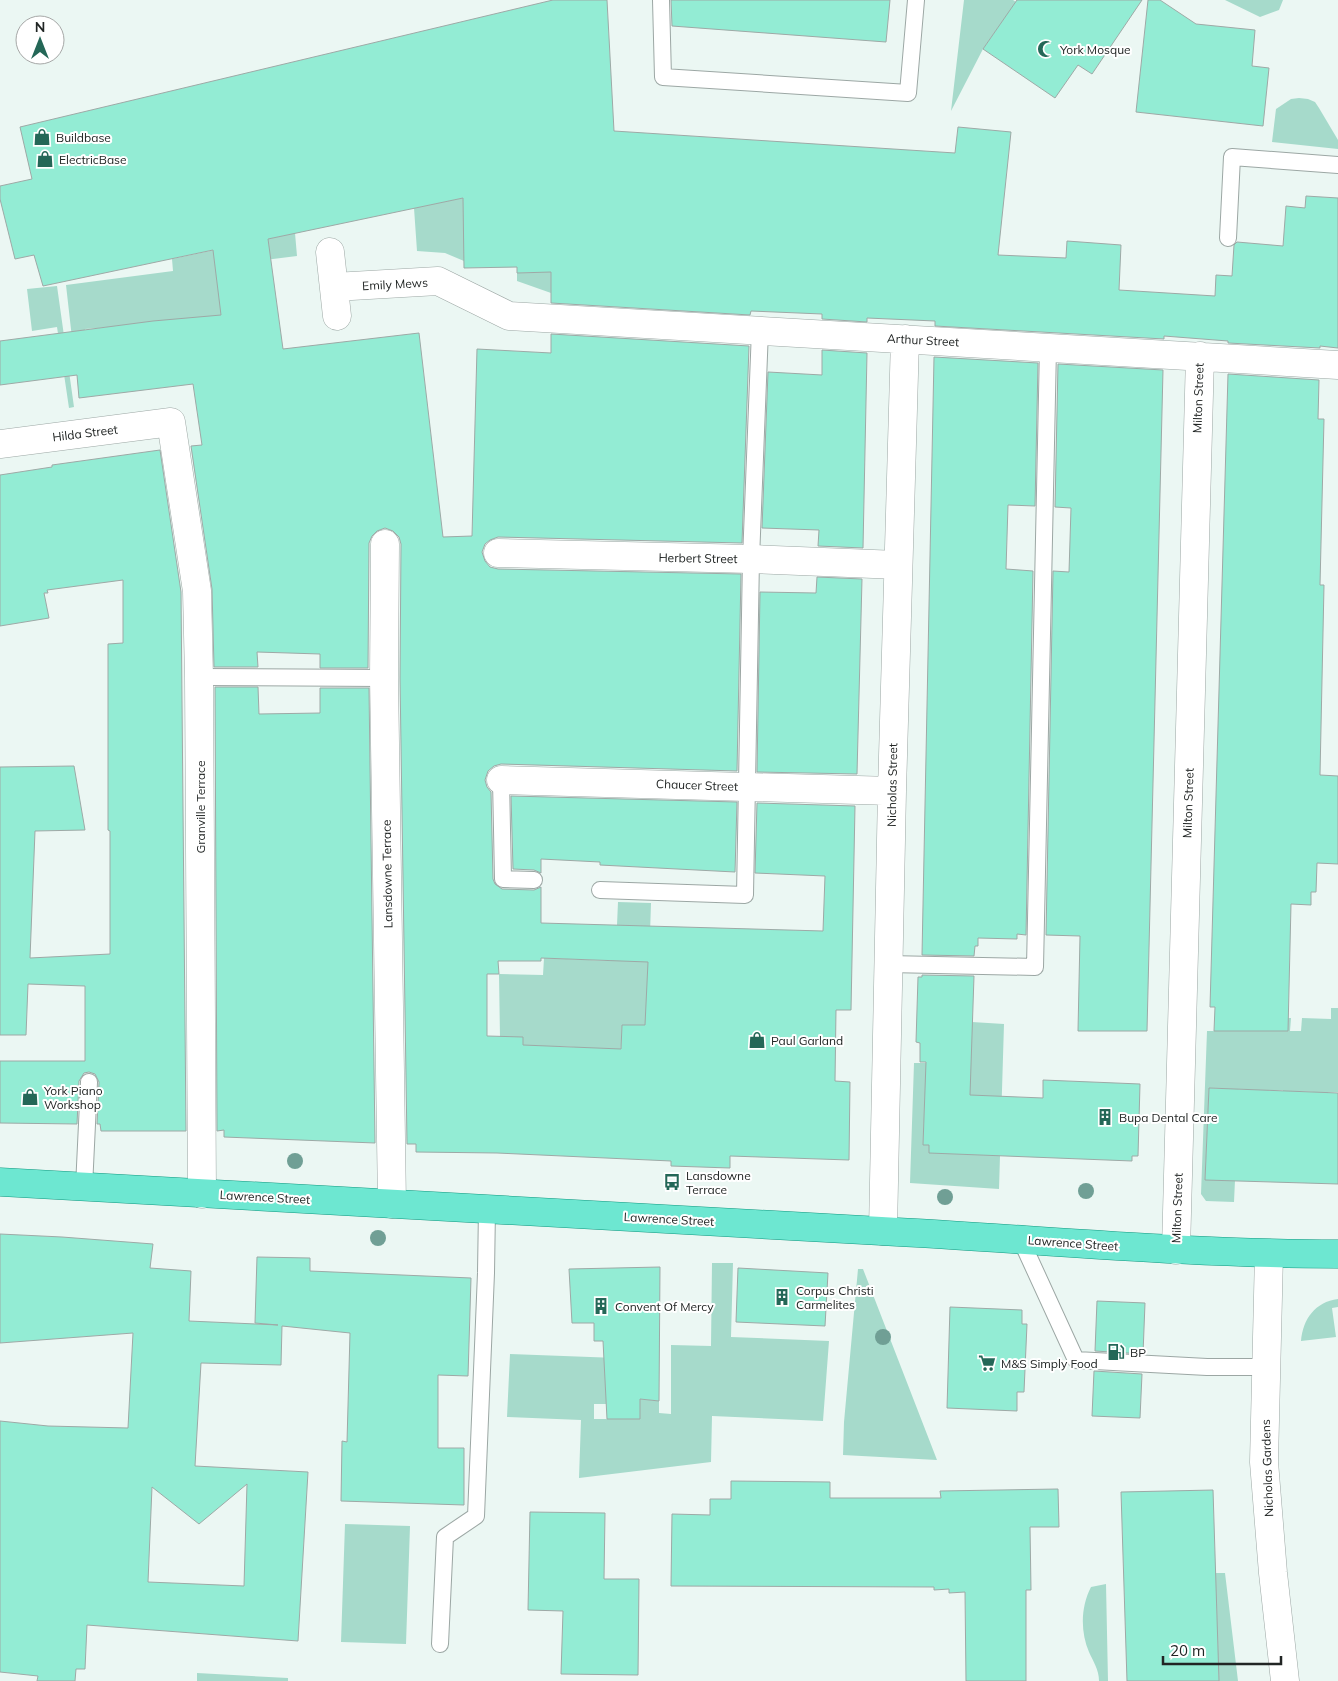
<svg xmlns="http://www.w3.org/2000/svg" width="1338" height="1681" viewBox="0 0 1338 1681" font-family="Mulish,sans-serif">
	<style>
		.green { fill: #a6dacb; fill-rule: evenodd }
		.building { fill: #93ecd4; stroke: #9ea9a6; fill-rule: evenodd }
		.lines { fill: none; stroke-linecap: round; stroke-linejoin: round }
		.service-casing { stroke: #9ca7a4; stroke-width: 18 }
		.minor-casing { stroke: #9ca7a4; stroke-width: 29 }
		.primary-casing { stroke: #139981; stroke-width: 29 }
		.service { stroke: #fff; stroke-width: 16 }
		.minor { stroke: #fff; stroke-width: 28 }
		.primary { stroke: #6de7d1; stroke-width: 28 }
		.tree { fill: #709f95 }
		.labels { text-anchor: middle; dominant-baseline: central; stroke-width: 4; stroke-linejoin: round; paint-order: stroke }
		.poi-label { font-size: 12px; fill: #212524; stroke: #fff; text-anchor: start }
		.street-label { font-size: 12px; fill: #212524; stroke: #fff }
	</style>
	<rect width="100%" height="100%" fill="#ebf7f3"/>
	<path class="green" d="M964,0H1013L1016,2L983,49L951,111Z
		M1225,0H1283L1279,10L1260,17Z
		M1299,98L1308,99L1315,102L1319,108L1338,140V149L1272,142L1276,109L1291,99Z
		M487,193L464,261L445,253L417,251L414,208Z
		M552,232L551,293L517,281V273L543,272Z
		M295,233L297,256L265,260L231,351L112,327L85,329L86,346L73,347L66,285L173,271L172,259Z
		M57,286L74,407L69,408L57,327L32,331L27,289Z
		M618,902L651,903L647,1025H622L618,1104L574,1047L558,1046L521,1103L523,1038L500,1037L499,974L543,975L544,958L611,961L612,925H617Z
		M1331,1008H1338V1092H1328L1327,1134L1313,1111L1314,1092L1299,1091L1298,1133L1283,1110V1090H1269L1252,1109V1090L1239,1089L1222,1108L1223,1088H1209L1205,1180H1235L1234,1202L1206,1201L1201,1194L1207,1031H1270L1271,1018H1291L1290,1031H1301L1302,1018L1331,1019Z
		M972,1022L1004,1024L999,1189L910,1183L914,1063H946ZM925,1095H958L929,1145H923Z
		M712,1263H733L731,1337L829,1341L823,1421L712,1416L711,1462L579,1478L581,1420L507,1417L510,1354L617,1358L606,1397V1404H594V1419H640V1399L659,1401V1413L671,1414V1345L711,1346Z
		M858,1269H863L937,1460L843,1455L844,1422Z
		M1338,1299V1307L1332,1308L1336,1337L1301,1341C1303,1319 1315,1302 1338,1299Z
		M345,1524L410,1526L406,1644L341,1642Z
		M1215,1573H1225L1238,1681H1219Z
		M1106,1584L1108,1681H1099C1099,1670 1093,1661 1089,1652C1080,1631 1081,1606 1091,1587Z
		M197,1673L288,1678V1681H197Z"/>
	<path class="building" d="M553,0H607L614,131L955,153L958,127L1011,132L998,255L1066,258L1067,241L1121,245L1119,290L1215,296L1216,275L1232,276L1234,245L1237,242L1283,246L1286,206L1305,208L1306,196L1338,198V348L1320,346V348L1228,343V341L1164,336V339L935,326V321L867,318V322L822,319V314L751,311L750,315L551,303V272L517,273V267L464,268L463,198L268,239L283,349L419,333L443,537L472,536L477,349L551,353V334L749,346L742,543L498,537L490,540L485,544L482,552L485,561L490,567L498,569L741,574L737,771L501,764L494,766L488,771L485,780L487,787L491,792L493,879L495,884L502,889L534,890L541,887V923L823,931L825,876L755,873L757,803L855,806L851,1010H836L835,1081L850,1082L849,1160L730,1156V1168L671,1166V1161L497,1153L416,1152V1144H407L400,678L401,544L399,537L393,531L385,528L377,531L372,536L369,543L368,668H320V654L257,652L258,667H214L212,589L191,446L202,445L193,384L79,398L77,375L0,385V341L153,321L221,315L213,250L43,286L34,255L15,259L0,199V186L32,179L20,127ZM541,958L648,962L645,1025H622L621,1049L523,1045V1037L487,1036V974H499L498,961H541Z
		M671,0H890L886,42L672,26Z
		M1017,0H1142L1092,74L1078,65L1055,98L983,49Z
		M1148,0H1160L1196,24L1255,30L1252,66L1269,68L1263,126L1136,112Z
		M822,350L867,353L863,548L818,546L819,530L762,528L768,372L822,375Z
		M934,357L1038,363L1035,506L1008,505L1006,569L1033,571L1026,935L1017,934V939L978,938V946H975L974,956L922,955Z
		M1058,364L1163,370L1147,1031H1078L1080,936L1046,935L1053,571L1069,572L1071,508L1055,507Z
		M1228,374L1319,380L1318,419H1324L1320,585H1324L1320,775L1338,776V864L1317,863L1316,892H1311V905L1291,904L1288,1031H1214L1215,1007H1210Z
		M160,450L181,592L186,1131H101L100,1124H97L99,1082L95,1074L89,1072L84,1073L79,1081L77,1124L0,1123V1061H85V986L28,984L26,1035H0V767L74,766L85,830L35,831L30,958L110,954V831L108,830V644L123,643V580L47,590L48,593H44L49,618L0,626V475L52,467V465Z
		M817,577L862,579L857,774L757,772L760,592L816,593Z
		M215,687H258L259,714L320,713V688H369L375,1143L224,1137V1130L217,1131Z
		M511,796L737,802L735,872L600,865V862L541,859V873L534,870L513,869Z
		M922,975L974,976L970,1095L1043,1098V1080L1140,1084L1138,1156H1132V1161L929,1153V1145H923L926,1062H920V1043L916,1042L918,977H922Z
		M1209,1088L1338,1093V1184L1205,1180Z
		M0,1234L62,1237L153,1244L150,1268L191,1271L189,1321L278,1325L255,1323L257,1257L310,1258V1271L471,1278L468,1376L438,1375V1448H464V1505L341,1501L342,1441L347,1442L350,1333L282,1326L281,1365L201,1363L195,1466L308,1472L298,1641L87,1625L85,1669H76L75,1681H37L38,1676L0,1672V1421L48,1426L128,1428L133,1333L0,1343ZM247,1484L244,1586L148,1582L152,1487L199,1524Z
		M660,1267L659,1401L640,1399V1419H607L603,1341H594V1323H572L569,1269Z
		M738,1268L828,1273L825,1326L736,1322Z
		M1097,1301L1145,1303L1143,1354L1095,1351Z
		M950,1307L1022,1310V1324H1027L1024,1392H1017V1411L947,1408Z
		M1094,1371L1142,1374L1140,1418L1092,1416Z
		M731,1481L830,1482V1498H941L940,1491L1058,1489L1059,1527H1030L1031,1590H1026V1681H966L965,1592L949,1593V1589L934,1590V1587L671,1586L672,1514L710,1515V1499H731Z
		M1213,1490L1219,1681H1127L1121,1492Z
		M530,1512L605,1513L604,1579H639L638,1675L561,1674L563,1611L528,1610Z"/>
	<g class="lines">
		<g class="service-casing">
			<path id="service" d="M661,0L663,77L908,93L916,0
				M1228,238L1232,157L1338,165
				M199,677L384,678
				M501,780L503,879L534,880
				M600,890L745,895L751,559L760,330
				M888,964L1035,967L1048,348
				M84,1187L89,1082
				M1021,1240L1076,1360L1207,1367H1266
				M440,1644L445,1537L476,1516L486,1273L487,1209"/>
		</g>
		<g class="minor-casing">
			<path id="minor" d="M330,252L337,316
				M334,287L438,281L509,316L1338,365
				M0,444L171,422L197,591L199,677L202,1194
				M385,544L384,678L392,1204
				M498,553L751,559L898,565
				M501,780L892,791
				M883,1231L892,791L905,339
				M1176,1250L1200,356
				M1269,1254L1264,1462L1273,1573L1285,1681"/>
		</g>
		<g class="primary-casing">
			<path id="primary" d="M0,1182C293,1200 587,1214 881,1231C1033,1239 1185,1254 1338,1254"/>
		</g>
		<use href="#service" class="service"/>
		<use href="#minor" class="minor"/>
		<use href="#primary" class="primary"/>
	</g>
	<g class="tree">
		<circle cx="295" cy="1161" r="8"/>
		<circle cx="1086" cy="1191" r="8"/>
		<circle cx="945" cy="1197" r="8"/>
		<circle cx="378" cy="1238" r="8"/>
		<circle cx="883" cy="1337" r="8"/>
	</g>
	<defs>
		<g id="mosque-bare" transform="scale(1.35)"><path d="M3.5-4.9A6 6 0 1 0 3.5 4.9A5 5 0 1 1 3.5-4.9Z" fill="#246757" stroke="#fff" stroke-width="2.5" paint-order="stroke"/></g>
		<g id="shop-bare" transform="scale(1.35)"><path d="M-5-2.5h2.3a2.7 3.5 0 0 1 5.4 0H5L5.5 6h-11ZM-1.5-2.5h3a1.5 2.3 0 0 0-3 0Z" fill="#246757" stroke="#fff" stroke-width="2.5" paint-order="stroke"/></g>
		<g id="building-bare" transform="scale(1.35)"><path d="M-4-6H4V6H1V3H-1V6H-4ZM-2.5-4.3h1.7v1.8h-1.7ZM.8-4.3h1.7v1.8H.8ZM-2.5-1h1.7V.8h-1.7ZM.8-1h1.7V.8H.8Z" fill="#246757" stroke="#fff" stroke-width="2.5" paint-order="stroke"/></g>
		<g id="bus-bare" transform="scale(1.35)"><path d="M-5-6H5V4H4V6H2V4H-2V6H-4V4H-5ZM-3.5-4V0h7V-4ZM-3.5 1.2v1.5H-2V1.2ZM2 1.2v1.5H3.5V1.2Z" fill="#246757" stroke="#fff" stroke-width="2.5" paint-order="stroke"/></g>
		<g id="fuel-bare" transform="scale(1.35)"><path d="M-5.5-6h7V0h2V4h1.3V-2.5L3-4.5l.8-.8L6-3V5H2.5V1h-1V6h-7ZM-4.2-4.7v3.2H.2V-4.7Z" fill="#246757" stroke="#fff" stroke-width="2.5" paint-order="stroke"/></g>
		<g id="supermarket-bare" transform="scale(1.35)"><path d="M-6-5.5h2.5l.6 2H6L4.5 2H-2.5L-4.4-4H-6ZM-1.5 3.2a1.3 1.3 0 1 0 .1 0ZM3 3.2a1.3 1.3 0 1 0 .1 0Z" fill="#246757" stroke="#fff" stroke-width="2.5" paint-order="stroke"/></g>
	</defs>
	<g fill-rule="evenodd">
		<use href="#mosque-bare" x="1046" y="49"/>
		<use href="#shop-bare" x="42" y="137"/>
		<use href="#shop-bare" x="45" y="159"/>
		<use href="#shop-bare" x="757" y="1040"/>
		<use href="#shop-bare" x="30" y="1097"/>
		<use href="#building-bare" x="1105" y="1117"/>
		<use href="#bus-bare" x="672" y="1182"/>
		<use href="#building-bare" x="782" y="1297"/>
		<use href="#building-bare" x="601" y="1306"/>
		<use href="#fuel-bare" x="1116" y="1352"/>
		<use href="#supermarket-bare" x="987" y="1363"/>
	</g>
	<g class="labels">
		<g class="poi-label">
			<text x="1060" y="49">York Mosque</text>
			<text x="56" y="137">Buildbase</text>
			<text x="59" y="159">ElectricBase</text>
			<text x="771" y="1040">Paul Garland</text>
			<text x="44" y="1090">York Piano<tspan x="44" dy="14">Workshop</tspan></text>
			<text x="1119" y="1117">Bupa Dental Care</text>
			<text x="686" y="1175">Lansdowne<tspan x="686" dy="14">Terrace</tspan></text>
			<text x="796" y="1290">Corpus Christi<tspan x="796" dy="14">Carmelites</tspan></text>
			<text x="615" y="1306">Convent Of Mercy</text>
			<text x="1130" y="1352">BP</text>
			<text x="1001" y="1363">M&amp;S Simply Food</text>
		</g>
		<g class="street-label">
			<text transform="translate(395 284) rotate(-3)">Emily Mews</text>
			<text transform="translate(923 340) rotate(3)">Arthur Street</text>
			<text transform="translate(1198 398) rotate(-88)">Milton Street</text>
			<text transform="translate(85 433) rotate(-7)">Hilda Street</text>
			<text transform="translate(698 558) rotate(1)">Herbert Street</text>
			<text transform="translate(697 785) rotate(2)">Chaucer Street</text>
			<text transform="translate(892 785) rotate(-89)">Nicholas Street</text>
			<text transform="translate(1188 803) rotate(-88)">Milton Street</text>
			<text transform="translate(200 807) rotate(-90)">Granville Terrace</text>
			<text transform="translate(387 874) rotate(-91)">Lansdowne Terrace</text>
			<text transform="translate(265 1197) rotate(3)">Lawrence Street</text>
			<text transform="translate(1177 1208) rotate(-88)">Milton Street</text>
			<text transform="translate(669 1219) rotate(3)">Lawrence Street</text>
			<text transform="translate(1073 1243) rotate(4)">Lawrence Street</text>
			<text transform="translate(1267 1468) rotate(-92)">Nicholas Gardens</text>
		</g>
	</g>
	<g transform="translate(40 40)"><circle r="24" fill="#ffffff" stroke="#a6a8a7"/>
	<path d="M0-4L9 19L0 12L-9 19Z" fill="#246757"/>
	<text y="-8" font-size="14" font-weight="bold" text-anchor="middle" fill="#212524">N</text>
	</g>
	<path d="M1163 1656v8h118v-8" fill="none" stroke="#212524" stroke-width="2.5"/>
	<text x="1170" y="1656" font-size="15" fill="#212524" stroke="#ffffff" stroke-width="4" paint-order="stroke">20 m</text>
</svg>
